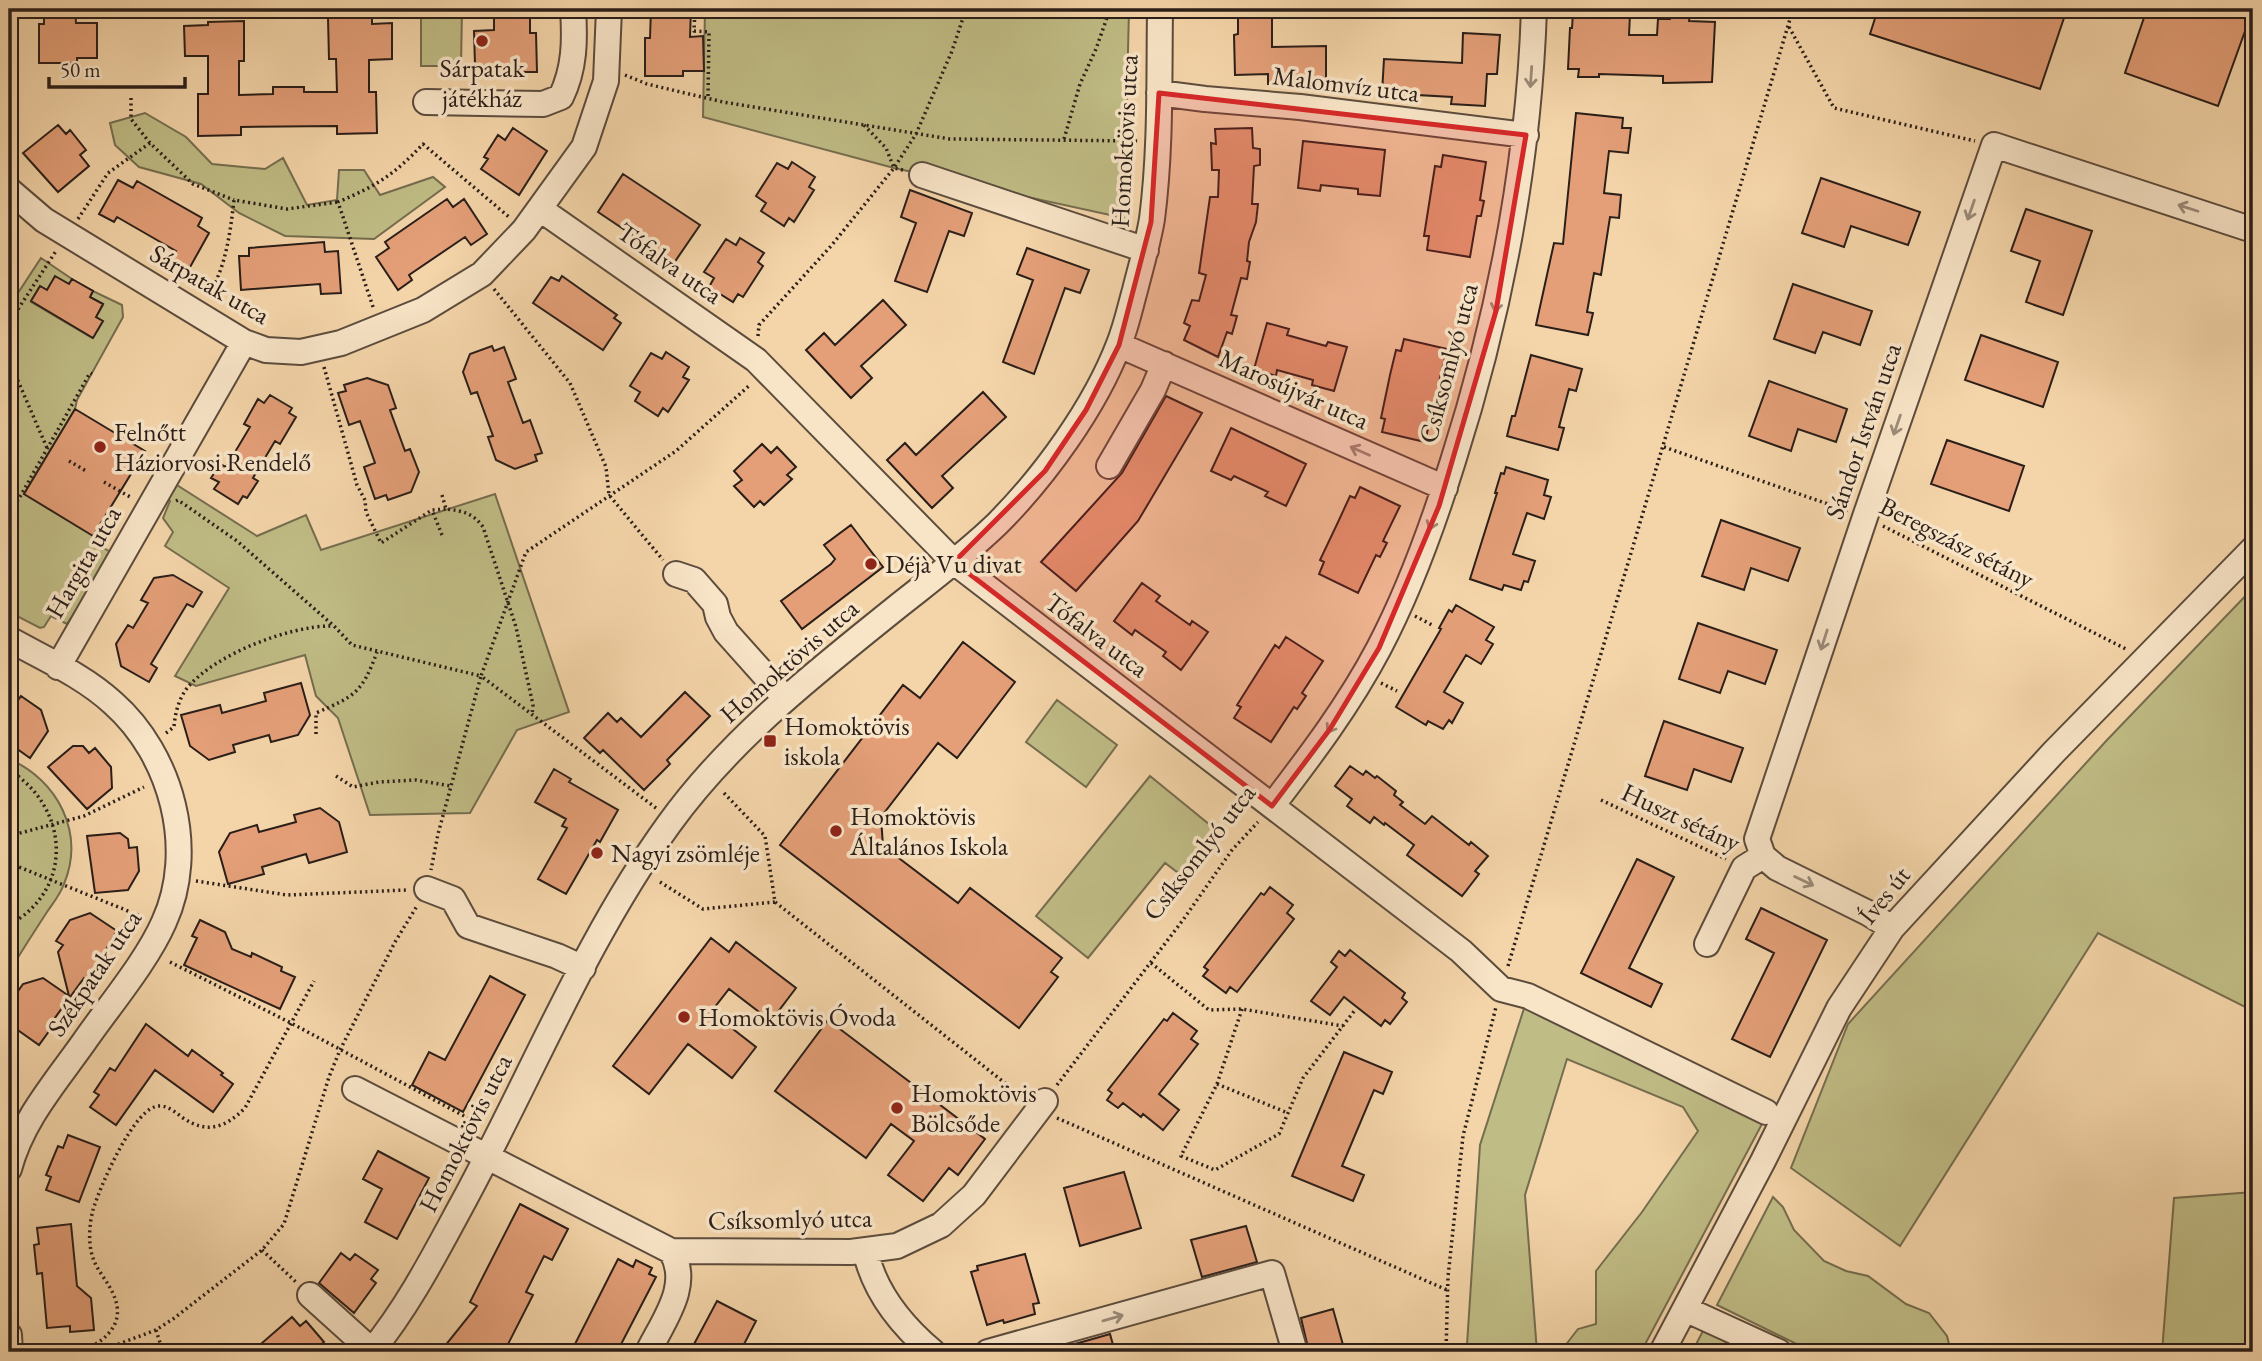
<svg xmlns="http://www.w3.org/2000/svg" width="2262" height="1361" viewBox="0 0 2262 1361" font-family="'EB Garamond',serif">
	<style>
		.green { fill: #c0bc85; stroke: #756d4f; stroke-width: 2 }
		.building { fill: #e49f78; stroke: #2a1e19; stroke-width: 2 }
		.lines { fill: none; stroke-linecap: round; stroke-linejoin: round }
		.minor-casing { stroke: #5c4c3d; stroke-width: 28 }
		.path { stroke: #2a1e19; stroke-width: 3.5; stroke-dasharray: 2 3.5; stroke-linecap: butt }
		.minor { stroke: #f8e4c7; stroke-width: 24 }
		.oneway { stroke: #9b8b79 }
		.marked { fill: #d62828; fill-opacity: 0.2; stroke: #d62828; stroke-width: 5; stroke-linejoin: round }
		.poi-dot { fill: #8f2418; stroke: #f8e4c7; stroke-width: 2.5 }
		.labels { text-anchor: middle; dominant-baseline: central; stroke-width: 7; stroke-linejoin: round; paint-order: stroke }
		.poi-label { font-size: 26px; fill: #2a1e19; stroke: #f8e4c7; text-anchor: start }
		.street-label { font-size: 26px; fill: #2a1e19; stroke: #f8e4c7 }
	</style>
	<rect width="100%" height="100%" fill="#f4d5a9"/>
	<filter id="stains"><feTurbulence type="fractalNoise" baseFrequency=".00286" numOctaves="4"/><feColorMatrix values="0 0 0 0 .2 0 0 0 0 .09 0 0 0 0 .02 0 0 0 .5 -.17"/></filter>
	<radialGradient id="worn" r=".72"><stop offset=".6" stop-color="#630" stop-opacity="0"/><stop offset="1" stop-color="#630" stop-opacity=".3"/></radialGradient>
	<path class="green" d="M419,9H462L461,66H421V10Z
		M705,9H1129L1124,218L894,168L703,117Z
		M145,113L186,137L212,164L265,169L283,158L307,205L337,200L339,170H364L380,195L433,177L445,187L374,239L285,236L239,213L201,184L139,167L115,145L110,123Z
		M41,258L72,279L69,284L55,277L47,290L40,286L31,302L92,338L102,321L96,317L103,305L90,297L93,291L122,305L123,317L77,400L75,409L24,494L98,538L95,543L114,554L67,624L51,616L44,627L40,628L9,612V292L16,296Z
		M169,480L257,536L306,515L321,550L495,494L569,712L517,730L470,813L370,815L338,718L316,696L305,655L196,686L175,676L229,588L165,546L173,532L163,518L170,501L160,496Z
		M2253,588V1011L2098,933L1900,1246L1791,1168L1848,1024L2107,740Z
		M1057,700L1117,745L1086,787L1026,742Z
		M9,759C58,780 85,833 64,884C60,895 53,903 47,912C34,932 21,952 9,972Z
		M1150,776L1221,834L1185,878L1165,863L1088,958L1036,916Z
		M1528,996L1762,1124L1641,1352L1561,1351L1578,1329L1596,1324V1271L1642,1212L1698,1131L1683,1107L1567,1059L1525,1195L1537,1352H1473L1467,1345L1480,1145Z
		M2253,1192V1352H2162L2174,1198Z
		M1773,1197L1783,1207L1794,1230L1824,1261L1846,1271L1868,1276L1906,1304L1929,1313L1947,1336L1951,1352H1813L1717,1305Z
		M1704,1329L1742,1344L1737,1352H1692Z"/>
	<path class="building" d="M44,9H75L76,23H97V58H77V63H39V24H44Z
		M494,9H530V33H536L537,72H497V65H475L474,31L494,30Z
		M651,9H691L690,37L703,36L704,71H683V76H645V38H650Z
		M1238,9H1272V47L1326,46V84H1268V74L1235,75L1234,35L1238,34Z
		M1586,9H1605V14L1630,15L1629,35H1657L1658,19H1670L1671,14L1690,15L1689,21L1715,22L1712,82L1663,83V76L1599,74V77H1578L1579,69H1568L1570,28H1572L1573,12L1585,13Z
		M1878,9H2067L2040,89L1870,34Z
		M2147,9H2253L2218,106L2125,73Z
		M328,18H372V24L392,23V59L369,60V92H376L377,133L337,134V126L241,127V135L198,136V94H208V56H185L184,26L208,25V22L244,21V61H239V95L273,94V87H304V92H337L336,59H329Z
		M1463,33L1500,35L1497,74H1487L1485,106L1451,104L1452,97L1382,93L1384,59L1462,63Z
		M1576,113L1623,118L1622,128H1631L1628,153L1609,151L1604,193L1621,195L1619,218L1610,217L1601,275L1594,273L1587,312L1593,313L1588,335L1536,325L1554,243L1563,244Z
		M58,125L66,134L70,130L86,150L80,155L89,166L58,192L23,153Z
		M513,128L547,151L519,195L481,169L488,159L484,157L498,135L505,140Z
		M1252,128L1253,148L1260,149V165L1254,166L1252,204H1258L1256,222L1249,242L1247,261L1250,262L1247,279L1241,278L1231,315L1237,316L1232,334L1227,332L1218,357L1184,340L1190,326L1184,323L1192,300L1199,301L1206,275L1199,273L1210,197H1218L1219,170H1212L1211,143L1216,144L1215,129Z
		M1303,141L1385,150L1380,196L1358,194V189L1321,185L1320,191L1298,188Z
		M1443,155L1486,162L1480,200L1484,201L1481,216H1477L1470,257L1427,250L1429,236H1424L1435,166L1441,167Z
		M792,162L815,177L809,187L814,190L794,222L789,218L784,226L761,211L766,203L756,196L777,163L788,169Z
		M623,174L700,225L674,263L598,212Z
		M1821,178L1920,212L1908,245L1851,226L1844,247L1802,233Z
		M118,180L133,188L137,181L202,218L198,226L209,233L189,269L171,259L176,251L117,217L114,222L99,214Z
		M910,190L972,213L964,236L949,231L927,292L895,281L916,223L901,217Z
		M447,199L453,207L464,199L487,234L471,245L465,237L409,275L412,280L398,290L376,257L389,248L385,242Z
		M2026,209L2092,231L2063,315L2026,302L2040,261L2011,251Z
		M740,238L764,253L758,262L763,266L743,297L738,294L733,302L709,287L714,278L704,272L726,239L736,245Z
		M324,242L325,252L338,251L341,293L321,294L320,284L241,290L239,256H249V248Z
		M1027,248L1089,270L1080,293L1065,288L1034,374L1003,362L1033,280L1017,274Z
		M55,276L69,284L72,279L93,291L90,297L103,304L96,317L103,321L93,338L31,301L40,286L47,290Z
		M562,276L617,315L614,318L621,323L603,350L533,303L551,277L559,281Z
		M1793,284L1872,311L1860,345L1823,332L1815,353L1774,339Z
		M883,300L906,325L861,366L872,378L851,398L806,350L824,333L835,345Z
		M1267,323L1289,329L1287,335L1326,346L1328,342L1347,347L1334,391L1312,385L1313,380L1277,370L1276,376L1254,369Z
		M1981,335L2058,362L2043,407L1965,380Z
		M1404,339L1447,349L1438,386L1442,387L1438,403L1434,402L1425,442L1382,432L1385,419L1381,418L1390,375L1396,350L1401,351Z
		M492,346L494,351L504,347L516,379L508,382L523,423L530,420L542,453L535,455L537,461L515,469L496,460L488,437L493,436L477,392L471,394L463,372L470,354Z
		M666,352L689,367L683,377L689,380L668,412L663,408L658,416L635,401L640,392L630,386L651,353L662,359Z
		M1531,355L1582,369L1576,391L1569,389L1559,427L1564,428L1558,450L1507,436L1512,416H1515Z
		M367,378L388,385L396,408L390,410L405,451L410,449L419,472L411,492L388,500L386,495L375,499L364,467L375,463L360,421L349,425L338,393L346,391L344,385Z
		M1769,381L1847,409L1836,442L1798,429L1791,451L1749,436Z
		M983,392L1006,417L942,476L953,488L932,508L887,460L905,443L916,455Z
		M270,395L292,408L289,413L296,417L280,444L275,441L253,478L258,481L247,498L243,496L238,504L214,489L219,482L211,478L220,464L226,467L250,427L244,424L258,399L264,403Z
		M1166,396L1202,413L1138,521L1076,591L1041,562L1122,473Z
		M75,409L145,451L93,536L24,494Z
		M1231,428L1306,464L1286,506L1265,496L1268,492L1234,476L1231,480L1211,471Z
		M1947,440L2024,466L2009,511L1931,484Z
		M762,444L771,453L777,447L796,467L787,475L792,479L764,505L760,501L754,507L734,486L742,480L734,471Z
		M1506,467L1548,480L1544,495L1551,497L1544,519L1527,513L1513,554L1535,561L1528,582L1524,581L1521,590L1504,585L1502,590L1470,579L1497,493H1495L1501,473L1504,474Z
		M1360,487L1400,506L1383,541L1387,543L1380,557L1376,555L1358,593L1319,574L1324,562L1320,560L1339,520L1350,496L1355,498Z
		M1721,520L1800,548L1788,581L1751,568L1744,590L1702,576Z
		M851,525L883,567L802,629L781,601L831,564L835,559L824,545Z
		M173,575L202,592L193,607L187,604L151,664L157,668L149,682L121,666L116,644L128,625L133,628L148,603L141,600L154,578Z
		M1142,583L1160,596L1156,601L1190,625L1192,621L1208,632L1181,670L1163,656L1166,652L1135,630L1132,635L1114,621Z
		M1456,605L1494,627L1486,640L1493,644L1481,664L1466,655L1444,692L1463,703L1452,723L1449,720L1443,729L1428,721L1426,725L1396,707L1441,629L1439,628L1449,610L1452,612Z
		M1698,623L1777,650L1765,684L1728,671L1720,693L1679,679Z
		M1286,637L1323,661L1302,693L1306,696L1297,709L1294,707L1271,742L1234,718L1241,707L1237,705L1275,645L1279,648Z
		M963,642L1015,682L957,758L938,743L881,817L883,846L958,903L970,888L1062,958L1051,972L1058,977L1019,1028L780,845L903,685L920,698Z
		M301,683L310,715L298,735L271,742L269,735L233,745L235,752L209,760L190,746L181,715L220,705L222,713L266,701L264,693Z
		M685,692L710,716L667,760L670,764L644,790L603,750L600,753L584,738L608,713L617,722L621,718L641,737Z
		M21,696L41,710L48,731L30,758L13,746L15,742L9,738V698L16,703Z
		M1664,721L1743,748L1731,782L1694,769L1687,790L1645,776Z
		M73,746H83L89,753L95,748L111,767L112,788L87,809L48,767Z
		M1350,766L1363,775L1366,771L1375,778L1377,776L1396,791L1394,795L1403,802L1400,805L1425,824L1432,816L1469,845L1471,842L1488,856L1475,871L1479,874L1462,896L1407,855L1414,845L1385,823L1384,825L1374,817L1370,823L1347,806L1352,799L1335,786Z
		M554,769L571,779L569,782L618,810L600,842L597,840L566,894L538,879L567,828L562,826L566,819L535,802Z
		M320,808L339,822L347,852L309,863L306,854L262,867L264,874L228,884L219,852L230,833L257,825L259,832L296,822L294,815Z
		M120,833L128,839L129,848L137,847L139,871L128,890L95,893L87,836Z
		M1637,859L1674,877L1629,968L1662,984L1651,1007L1581,973Z
		M1270,887L1293,905L1287,913L1294,919L1237,992L1230,987L1226,993L1203,976L1208,970L1204,967L1261,893L1264,895Z
		M1761,908L1827,940L1770,1057L1732,1039L1774,953L1746,939Z
		M90,913L117,931L88,980L84,978L49,1026L52,1027L39,1045L12,1026L10,1016L15,1009L9,1004L23,984L43,978L69,996L58,952L63,945L56,941L70,920Z
		M200,920L225,932L232,949L251,957L252,953L282,967L281,971L295,977L280,1009L184,965L197,938L192,936Z
		M711,938L729,952L736,942L796,988L771,1021L729,989L711,1012L756,1047L732,1078L688,1044L649,1094L613,1066Z
		M1350,950L1405,993L1402,998L1407,1002L1390,1024L1385,1020L1381,1026L1344,997L1330,1015L1311,1001L1337,967L1331,962L1339,951L1345,956Z
		M490,976L525,995L463,1112L412,1085L429,1052L445,1060Z
		M1173,1013L1197,1031L1191,1039L1198,1044L1159,1094L1179,1110L1163,1130L1143,1114L1141,1117L1123,1103L1118,1108L1107,1100L1112,1093L1108,1090L1164,1019L1167,1021Z
		M828,1020L985,1139L958,1175L949,1168L923,1201L888,1175L914,1141L891,1124L866,1158L775,1091Z
		M146,1024L188,1056L192,1050L223,1073L221,1075L233,1084L213,1112L155,1070L116,1125L90,1107L99,1095L94,1092L110,1068L115,1071Z
		M1344,1052L1392,1072L1383,1094L1374,1090L1342,1166L1364,1175L1353,1201L1292,1176Z
		M68,1135L100,1147L79,1202L46,1190L51,1177L46,1175L58,1146L63,1148Z
		M378,1151L429,1178L397,1239L365,1222L382,1189L363,1179Z
		M1124,1172L1141,1228L1080,1246L1064,1188Z
		M520,1204L568,1229L552,1260L544,1256L526,1292L533,1295L504,1352H440L477,1306L470,1302Z
		M71,1224L77,1286L91,1298L94,1330L70,1332V1326L47,1328L42,1273L37,1274L34,1245L39,1244L37,1228Z
		M1246,1226L1257,1262L1202,1277L1191,1240Z
		M341,1253L350,1260L355,1254L378,1270L371,1279L376,1283L354,1313L319,1283Z
		M1025,1254L1039,1303L1033,1304L1035,1314L1004,1323L1003,1320L987,1325L971,1272L978,1270L977,1266Z
		M618,1259L633,1267L636,1260L652,1268L649,1274L656,1277L617,1352H571Z
		M717,1301L756,1321L740,1352H707L693,1346Z
		M1333,1309L1345,1352H1309L1301,1318Z
		M292,1317L300,1326L306,1321L324,1342L312,1352H270L262,1343Z
		M1110,1334L1115,1352H1062L1061,1348Z"/>
	<g class="lines">
		<g class="minor-casing">
			<path id="minor" d="M1159,93L1205,99L1300,107L1526,135
				M426,102L543,104L561,97C575,68 575,40 573,9
				M922,175L1146,250
				M9,190L44,220L244,342L266,350L301,352L341,343L423,310L482,274L524,230L584,147L606,81L609,9
				M540,209L756,360L954,562L1461,951L1501,989L1528,996L1766,1112
				M1119,345L1445,488
				M1109,466L1153,390L1164,364
				M676,574L694,580L715,604L718,617L726,632L785,698
				M9,639C43,658 84,676 113,703C172,755 197,850 164,922C147,961 109,1006 84,1042C55,1083 22,1120 9,1169
				M58,667L244,342
				M1272,806C1311,755 1349,705 1379,648C1410,589 1433,525 1453,461C1500,314 1529,163 1534,9
				M427,889L453,899L468,926L557,956L583,968
				M1892,928L1868,913L1777,868L1763,856L1757,839L1865,517L1994,145L2253,230
				M1707,944L1744,868L1763,856
				M355,1089L671,1251L851,1252L897,1246L941,1225L974,1195L1045,1101
				M865,1250C874,1291 902,1326 933,1352
				M310,1295L372,1351
				M1685,1309L1779,1352
				M9,1335L10,1352
				M371,1352C407,1308 433,1258 460,1208C529,1082 585,940 669,824C731,738 815,673 897,607C931,580 966,554 997,524C1044,477 1095,407 1119,344C1126,327 1130,308 1135,290C1141,266 1148,243 1152,219C1161,149 1159,79 1160,9
				M648,1352C663,1321 692,1285 671,1251
				M988,1352L1272,1273L1295,1352
				M1662,1352L1763,1161L1839,1008L1892,928L2054,752L2253,549"/>
		</g>
		<path class="path" d="M695,9L694,31L709,32L708,97
			M1789,27L1834,108L1975,141
			M625,75L647,84L723,102L950,139L1139,141
			M131,98V119L150,143
			M864,125L886,148L894,168L903,170
			M1064,139L1080,84L1096,49L1110,9
			M78,219L108,173L150,143L193,184L234,200
			M494,289L570,383L606,467L609,495L663,560
			M208,297C226,266 230,235 234,200L287,209L338,202
			M373,307L338,202C376,186 394,175 423,144L509,217
			M9,323L56,251
			M758,336L759,325L831,246L894,168L916,134L952,51L966,9
			M9,360L47,448L50,450
			M324,367L357,485L365,500L366,512L381,543L432,510
			M1664,447L1848,511
			M69,461L86,471
			M104,482L132,498
			M442,495L446,509C463,511 473,513 483,527L516,627L533,705L532,715
			M176,501L178,500L237,541L334,626L352,645L481,676L438,834L431,870
			M9,516L90,373L92,374
			M1883,526L2126,649
			M442,535L432,510L446,509
			M1415,616L1434,626
			M1381,683L1397,691
			M166,733L174,727C175,713 179,698 188,687C216,654 289,626 331,626
			M316,734V713C355,696 362,693 377,652
			M9,770C69,807 75,889 9,925
			M336,776L353,787L379,782L416,780L451,786
			M724,793L765,836L775,902L1024,1098
			M1601,800L1726,859
			M656,808L481,676L526,552L676,451L751,384
			M9,836L84,816L144,787
			M9,863L143,917
			M196,881L287,895L407,890
			M660,882L703,909L775,902
			M170,962L291,1023L479,1124
			M1151,963L1209,1010L1242,1009L1343,1026
			M1508,966L1793,9
			M1242,1009L1217,1084L1181,1156L1215,1170L1279,1134L1303,1078L1355,1010
			M1217,1084L1288,1113
			M1057,1085L1183,920L1232,850L1258,822
			M1057,1118L1447,1290
			M262,1250L296,1282
			M156,1330L163,1352
			M1798,1348L1806,1352
			M81,1352C111,1338 129,1319 109,1286C104,1277 96,1268 93,1258C88,1244 89,1225 93,1210C99,1189 135,1104 160,1106C169,1106 176,1113 183,1118C207,1134 225,1128 245,1108L314,981
			M86,1352L116,1345L156,1330L173,1319L262,1250L284,1224L329,1077L340,1050L395,942L417,906
			M1446,1352L1448,1277L1463,1136L1496,1007"/>
		<use href="#minor" class="minor"/>
	</g>
	<defs><path id="oneway-shaft" d="M-6 0H5M1.5-3L5.5 0L1.5 3" fill="none" stroke-width="1.6" stroke-linecap="round" stroke-linejoin="round" transform="scale(1.75)"/></defs>
	<g class="oneway">
		<use href="#oneway-shaft" transform="translate(1531 77) rotate(94)"/>
		<use href="#oneway-shaft" transform="translate(2188 208) rotate(-162)"/>
		<use href="#oneway-shaft" transform="translate(1971 210) rotate(109)"/>
		<use href="#oneway-shaft" transform="translate(1497 302) rotate(101)"/>
		<use href="#oneway-shaft" transform="translate(1897 425) rotate(109)"/>
		<use href="#oneway-shaft" transform="translate(1360 451) rotate(-156)"/>
		<use href="#oneway-shaft" transform="translate(1433 520) rotate(111)"/>
		<use href="#oneway-shaft" transform="translate(1824 640) rotate(108)"/>
		<use href="#oneway-shaft" transform="translate(1333 724) rotate(122)"/>
		<use href="#oneway-shaft" transform="translate(1804 881) rotate(26)"/>
		<use href="#oneway-shaft" transform="translate(1113 1318) rotate(-16)"/>
	</g>
	<path class="marked" d="M1159,93L1526,135L1496,311L1439,506L1379,648L1330,729L1272,806L954,562L1045,471L1086,410L1119,345L1151,222Z"/>
	<g class="poi-dot">
		<circle cx="482" cy="41" r="7"/>
		<circle cx="100" cy="447" r="7"/>
		<circle cx="871" cy="564" r="7"/>
		<rect x="763" y="734" width="14" height="14" rx="3.5"/>
		<circle cx="836" cy="831" r="7"/>
		<circle cx="597" cy="853" r="7"/>
		<circle cx="684" cy="1017" r="7"/>
		<circle cx="897" cy="1108" r="7"/>
	</g>
	<g class="labels">
		<g class="poi-label">
			<text x="482" y="68" text-anchor="middle">Sárpatak<tspan x="482" dy="30">játékház</tspan></text>
			<text x="114" y="432">Felnőtt<tspan x="114" dy="30">Háziorvosi Rendelő</tspan></text>
			<text x="885" y="564">Déjà Vu divat</text>
			<text x="784" y="726">Homoktövis<tspan x="784" dy="30">iskola</tspan></text>
			<text x="850" y="816">Homoktövis<tspan x="850" dy="30">Általános Iskola</tspan></text>
			<text x="611" y="853">Nagyi zsömléje</text>
			<text x="698" y="1017">Homoktövis Óvoda</text>
			<text x="911" y="1093">Homoktövis<tspan x="911" dy="30">Bölcsőde</tspan></text>
		</g>
		<g class="street-label">
			<text transform="translate(1346 84) rotate(7)">Malomvíz utca</text>
			<text transform="translate(1124 141) rotate(-87)">Homoktövis utca</text>
			<text transform="translate(670 263) rotate(35)">Tófalva utca</text>
			<text transform="translate(210 284) rotate(30)">Sárpatak utca</text>
			<text transform="translate(1448 363) rotate(-75)">Csíksomlyó utca</text>
			<text transform="translate(1294 389) rotate(24)">Marosújvár utca</text>
			<text transform="translate(1863 431) rotate(-71)">Sándor István utca</text>
			<text transform="translate(1957 542) rotate(27)">Beregszász sétány</text>
			<text transform="translate(83 562) rotate(-60)">Hargita utca</text>
			<text transform="translate(1097 635) rotate(37)">Tófalva utca</text>
			<text transform="translate(789 661) rotate(-41)">Homoktövis utca</text>
			<text transform="translate(1681 817) rotate(25)">Huszt sétány</text>
			<text transform="translate(1199 852) rotate(-52)">Csíksomlyó utca</text>
			<text transform="translate(1884 895) rotate(-51)">Íves út</text>
			<text transform="translate(94 973) rotate(-56)">Székpatak utca</text>
			<text transform="translate(465 1133) rotate(-63)">Homoktövis utca</text>
			<text transform="translate(790 1219) rotate(-1)">Csíksomlyó utca</text>
		</g>
	</g>
	<rect width="2262" height="1361" fill="none" stroke="#f4d5a9" stroke-width="35"/>
	<rect x="10" y="10" width="2241" height="1340" fill="none" stroke="#2a1e19" stroke-width="3.5"/>
	<rect x="18" y="18" width="2227" height="1326" fill="none" stroke="#2a1e19" stroke-width="2"/>
	<path d="M49 77v10h136v-10" fill="none" stroke="#2a1e19" stroke-width="3.5"/>
	<text x="60" y="77" font-size="21" fill="#2a1e19" stroke="#f8e4c7" stroke-width="5" paint-order="stroke">50 m</text>
	<rect width="100%" height="100%" filter="url(#stains)"/>
	<rect width="100%" height="100%" fill="url(#worn)"/>
</svg>
